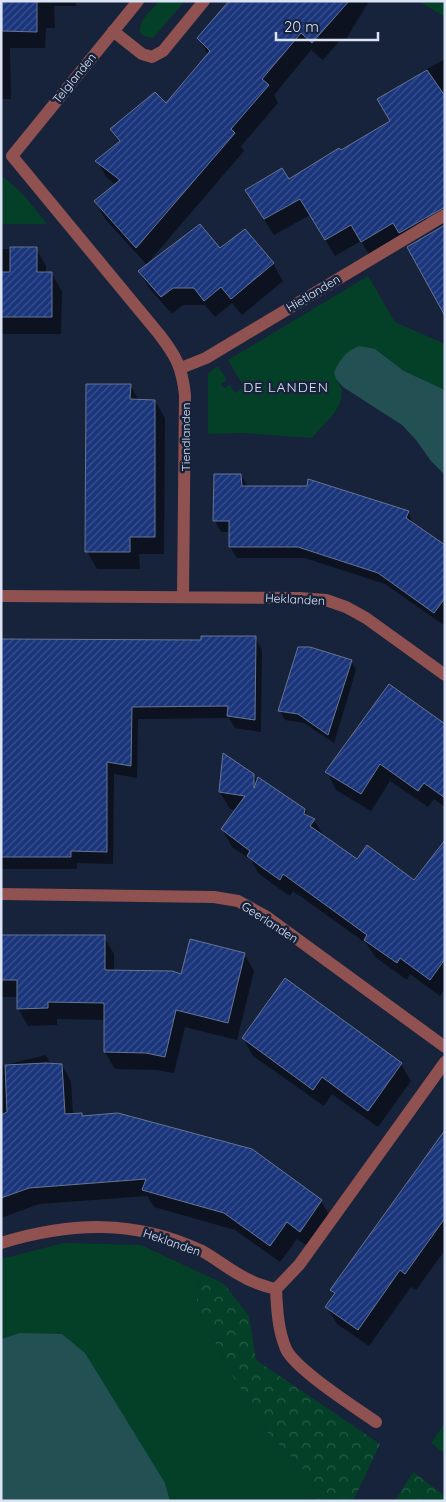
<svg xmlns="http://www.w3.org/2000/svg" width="446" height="1502" viewBox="0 0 446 1502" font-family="Quicksand,sans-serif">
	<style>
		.grass { fill: #044027 }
		.forest { fill: url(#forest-crowns) }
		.water { fill: #235053 }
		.shadow { fill: #0007 }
		.building { fill: url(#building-hatch); stroke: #667592 }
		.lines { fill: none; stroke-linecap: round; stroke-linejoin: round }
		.street { stroke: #8f5251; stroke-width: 12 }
		.labels { text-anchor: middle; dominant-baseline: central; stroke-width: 5; stroke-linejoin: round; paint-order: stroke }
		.street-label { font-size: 12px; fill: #dbe3f4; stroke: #17223b }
		.neighbourhood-label { font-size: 14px; letter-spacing: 1px; fill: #dbe3f4; stroke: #17223b }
	</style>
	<defs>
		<pattern id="forest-crowns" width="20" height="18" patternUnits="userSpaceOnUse" patternTransform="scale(1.25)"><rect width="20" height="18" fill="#044027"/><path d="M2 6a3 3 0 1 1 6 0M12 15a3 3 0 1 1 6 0" fill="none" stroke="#285b47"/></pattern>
		<pattern id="building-hatch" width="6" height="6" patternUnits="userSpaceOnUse" patternTransform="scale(1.25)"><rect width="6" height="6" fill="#1a357b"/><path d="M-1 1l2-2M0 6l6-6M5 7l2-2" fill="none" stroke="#3b528e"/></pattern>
	</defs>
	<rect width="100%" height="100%" fill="#17223b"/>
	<path class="grass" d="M159,1H185L153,38L146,37L140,33C138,20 151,11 159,1Z
		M418,1H445V17Z
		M1,175L23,194L47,224H1Z
		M368,276L395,322L445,344V390L404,371L375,349L336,379C354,401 326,421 312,438L244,433L208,434V373L218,366L227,380L221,384L224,388L230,385L235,393L244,387L228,360Z
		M64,1243L141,1245L201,1273L196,1306L229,1370L267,1432L302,1468L315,1488L309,1501H170L165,1483L20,1333L1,1339V1259Z
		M445,1423V1454L431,1443Z"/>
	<path class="forest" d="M201,1273L224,1284L249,1316L256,1360L380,1444L353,1501H309L315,1488L302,1468L267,1432L229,1370L196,1306Z
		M413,1472L445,1496V1501H395Z"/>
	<path class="water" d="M360,346L375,349L404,371L445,390V475L431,461L416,440L402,425L343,387L336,379L334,372C340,360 346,350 360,346Z
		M20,1333L62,1334L85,1353L165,1483L170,1501H1V1339Z"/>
	<path class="shadow" d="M1,1H76V6H54L55,28H46L45,48H10L11,99H1Z
		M263,1H369L345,41L342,38L323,60L311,50L274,95L278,103L241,146L244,151L147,264L219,250L245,231L273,264L283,281L242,315L232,303L215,317L205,305H183L172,314L149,288L139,271L147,265L105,219L95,201L116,185L107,178L97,161L119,143L111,129L167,105L208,55L199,38Z
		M445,59V200L424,213L430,224L371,258L361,241L335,256L310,215L274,235L256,207L288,181L392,122L422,75L420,73Z
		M1,249H36L46,266V273H51L62,291L61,334H1Z
		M130,385L139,401H155L165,418L164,554H139L140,569H97L87,551Z
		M215,475H241L248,487L408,512L414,525L445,547V626L385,584L305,558H237L230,547V532H221L215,521Z
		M255,638L262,650L261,732L235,728L229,718L138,719L137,778L114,774L113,864L77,863V869H1V641H202Z
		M351,661L356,670L334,743L304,723L285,720L280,711Z
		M445,725V807L434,799L428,807L390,781L371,811L336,790L327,772Z
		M253,775L258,782L305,810L309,818L314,820L324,837L358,861L414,882L445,847V989L440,996L410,974L407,980L375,957L367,944L293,891L290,896L274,885L258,873L251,860L232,847L222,829L236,810L230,809L220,792Z
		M1,936L104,937L114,954V972L182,975L244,954L254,971L237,1040L185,1027L174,1073L156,1070L115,1069L105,1052V1020L57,1019V1025L28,1026L18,1008V997H1Z
		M243,1038L401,1064L411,1081L378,1127L332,1094L324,1106L253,1056Z
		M46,1055L51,1065H62L71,1082L73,1115L81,1114L83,1117L251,1151L321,1201L331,1218L310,1248L297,1239L280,1262L235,1230L154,1207L147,1196L39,1204L1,1218V1066Z
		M445,1132V1250L416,1290L411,1287L369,1346L337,1324L327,1307L335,1296L331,1290Z"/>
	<path class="building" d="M2,1H37V32L2,31Z
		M229,1H349L312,43L301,33L262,79L269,85L231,129L235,133L136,248L94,201L120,180L95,161L120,141L110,129L155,92L166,103L210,51L197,38Z
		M427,70L445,96V207L399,233L393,223L361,242L351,225L325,240L300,199L264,219L245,190L282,168L289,179L339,148L341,150L390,121L377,99Z
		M200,224L220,248L245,229L274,263L231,299L221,287L204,301L194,288H173L161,297L138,271Z
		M445,225V316L407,247Z
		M10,247H37V272H52V317H1V272H10Z
		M86,384H131L130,399L155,400V537H130V552H85Z
		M214,474H241L242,486H307L308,479L409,511L406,518L445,545V598L434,613L378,573L298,547H229V521H213Z
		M201,636H256L255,720L227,716L228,706L132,707L131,766L107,762V852L71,851V857H1V639L201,640Z
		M298,647H310L352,660L328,735L298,714L278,711Z
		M389,684L445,724V798L424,783L418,791L380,764L361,794L325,772Z
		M223,753L254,774V788L258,777L305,809L304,814L315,819L310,826L357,859L367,845L414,880L445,840V959L430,980L400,958L397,963L364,940L367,935L283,874L280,880L263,868L247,856L250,851L221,829L245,796L219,792Z
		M1,935H105V970L172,971L181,974L190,939L245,953L228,1023L176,1010L165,1057L146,1053L104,1052V1003L48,1002V1008L17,1009V980H1Z
		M285,978L402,1063L368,1111L322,1077L313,1090L242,1038Z
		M46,1063L62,1064L65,1114L82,1113V1116L118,1113L252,1149L322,1200L300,1232L287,1222L270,1246L224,1213L142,1190L146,1179L29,1188L1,1198V1115L7,1112L5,1065Z
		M445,1130V1218L405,1274L400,1270L358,1330L325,1307L335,1293L330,1290Z"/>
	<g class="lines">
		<path class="street" d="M113,31L142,54L152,57L163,51L204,1
			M12,156L159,334C176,356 182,367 185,395L183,597
			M12,156L138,1
			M181,368L206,358L445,215
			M1,596L299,598L326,600L346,607L366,618L445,675
			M1,894L214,897L238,901L267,917L445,1047
			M1,1243C70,1222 135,1219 202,1251C215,1258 227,1268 240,1275C251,1282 263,1286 276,1289
			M376,1422C356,1408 295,1369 286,1349C278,1330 277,1310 276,1289L299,1265L445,1062"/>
	</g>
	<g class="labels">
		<g class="street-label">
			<text transform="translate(74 78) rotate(-51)">Telglanden</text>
			<text transform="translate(313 293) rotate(-31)">Hietlanden</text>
			<text transform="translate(185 437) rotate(-90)">Tiendlanden</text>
			<text transform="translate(295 599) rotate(3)">Heklanden</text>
			<text transform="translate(270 922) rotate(33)">Geerlanden</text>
			<text transform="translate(172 1242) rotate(19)">Heklanden</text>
		</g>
		<g class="neighbourhood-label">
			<text x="286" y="387">DE LANDEN</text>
		</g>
	</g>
	<rect width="446" height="1502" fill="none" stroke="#dbe3f4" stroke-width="5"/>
	<path d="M276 32v8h102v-8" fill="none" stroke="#dbe3f4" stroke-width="2.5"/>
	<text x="284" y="32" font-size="15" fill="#dbe3f4" stroke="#17223b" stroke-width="4" paint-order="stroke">20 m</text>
</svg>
